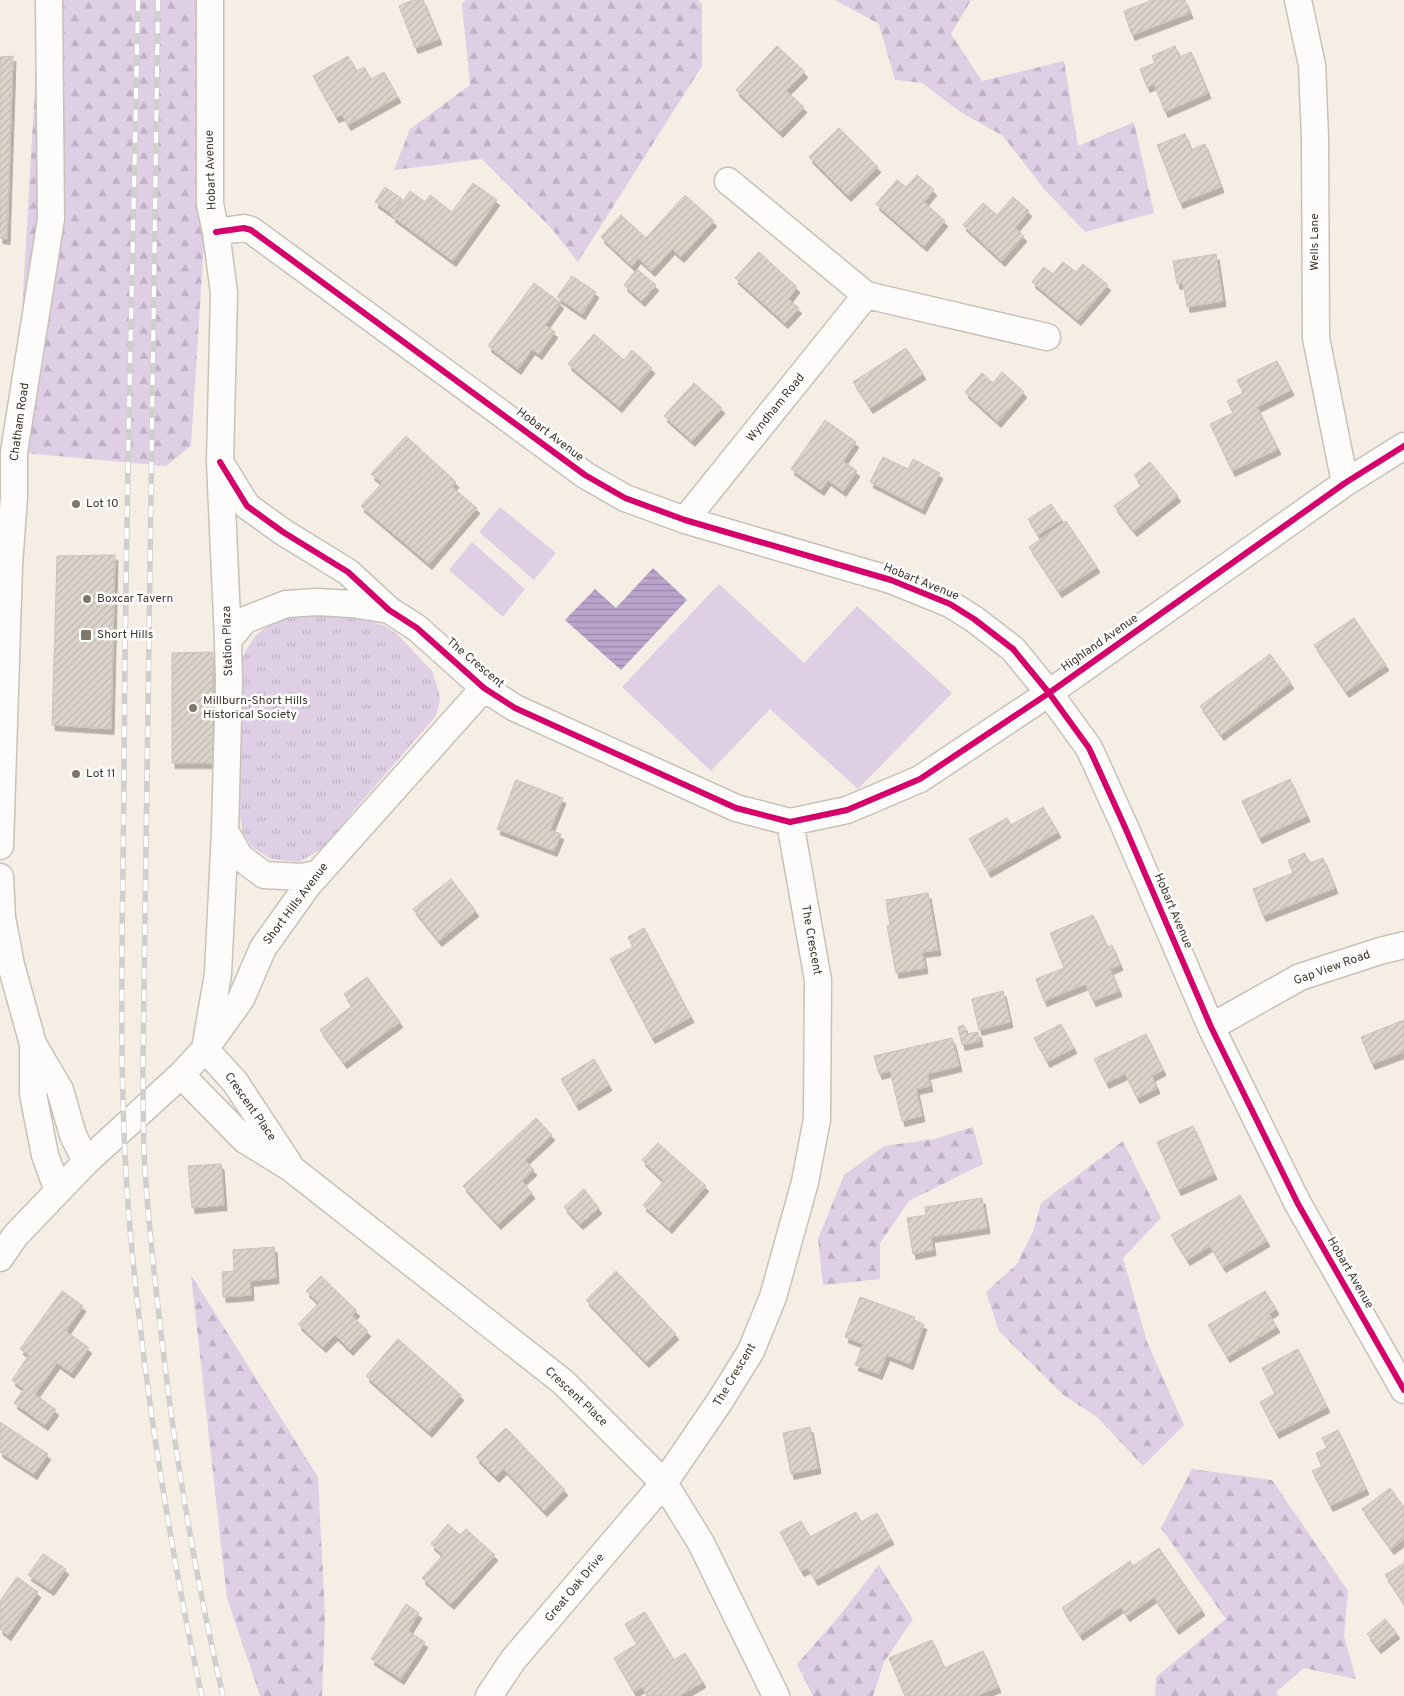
<svg xmlns="http://www.w3.org/2000/svg" width="1404" height="1696" viewBox="0 0 1404 1696" font-family="Overpass,sans-serif">
	<style>
		.green { fill: #decfe4 }
		.forest { fill: url(#forest-firs) }
		.park { fill: url(#park-tufts) }
		.water { fill: url(#water-rules) }
		.building { fill: url(#building-hatch); stroke: #cac3ba; filter: url(#shadow) }
		.lines { fill: none; stroke-linecap: round; stroke-linejoin: round }
		.minor-casing { stroke: #c8c1b8; stroke-width: 29 }
		.minor { stroke: #fefcfb; stroke-width: 26 }
		.rail-casing { stroke: #d0cfcc; stroke-width: 5.5 }
		.rail { stroke: #fff; stroke-width: 4; stroke-dasharray: 11; stroke-linecap: butt }
		.cycleway-casing { stroke: #fff; stroke-width: 9 }
		.cycleway { stroke: #d6006c; stroke-width: 6 }
		.poi-dot { fill: #7f766c; stroke: #fff; stroke-width: 2 }
		.labels { text-anchor: middle; dominant-baseline: central; stroke-width: 5; stroke-linejoin: round; paint-order: stroke }
		.street-label { font-size: 12px; fill: #3f362b; stroke: #fff }
		.poi-label { font-size: 12px; fill: #3f362b; stroke: #fff; text-anchor: start }
	</style>
	<defs>
		<pattern id="forest-firs" width="22" height="20" patternUnits="userSpaceOnUse" patternTransform="scale(1.25)"><rect width="22" height="20" fill="#decfe4"/><path d="M5 1l3.5 6h-7zM16 11l3.5 6h-7z" fill="#c0b2c4"/></pattern>
		<pattern id="park-tufts" width="24" height="20" patternUnits="userSpaceOnUse" patternTransform="scale(1.25)"><rect width="24" height="20" fill="#decfe4"/><path d="M3 7l-1-3M5 7V3M7 7l1-3M15 17l-1-3M17 17v-4M19 17l1-3" fill="none" stroke="#c0b2c4"/></pattern>
		<pattern id="water-rules" width="6" height="5" patternUnits="userSpaceOnUse" patternTransform="scale(1.25)"><rect width="6" height="5" fill="#bba4cc"/><path d="M0 2.5h6" fill="none" stroke="#9986a6"/></pattern>
		<pattern id="building-hatch" width="6" height="6" patternUnits="userSpaceOnUse" patternTransform="scale(1.25)"><rect width="6" height="6" fill="#dbd4ca"/><path d="M-1 1l2-2M0 6l6-6M5 7l2-2" fill="none" stroke="#bdb7ae"/></pattern>
		<filter id="shadow"><feDropShadow dx="3" dy="5.5" stdDeviation="0" flood-color="#0004"/></filter>
	</defs>
	<rect width="100%" height="100%" fill="#f5eee5"/>
	<path class="green" d="M500,507L556,553L534,580L479,532Z
		M472,542L525,589L503,617L449,570Z
		M719,584L804,663L857,606L952,693L858,789L770,709L711,771L622,687Z"/>
	<path class="forest" d="M40,0H215L207,195L191,446L166,466L14,452Z
		M466,0H698L702,4V66L578,262L551,228L482,159L394,170L410,129L470,85L462,4Z
		M835,0H971L951,34L982,81L1064,61L1078,146L1134,122L1154,213L1085,232L1044,189L1003,136L959,111L922,83L895,80L879,24Z
		M973,1127L983,1164L909,1201L880,1243V1279L823,1285L818,1239L844,1175L884,1146L935,1139Z
		M1123,1141L1161,1218L1123,1258L1147,1342L1184,1425L1143,1466L1097,1417L1062,1394L999,1331L986,1292L1017,1264L1034,1229L1041,1203Z
		M191,1275L318,1477L325,1615L322,1696H260L227,1598Z
		M1192,1469L1272,1480L1348,1591L1344,1636L1356,1679L1304,1668L1276,1692L1278,1696H1155L1156,1677L1226,1619L1161,1528Z
		M879,1565L913,1619L884,1662L873,1696H813L797,1664L836,1620Z"/>
	<path class="park" d="M304,616H336L363,619L385,626L398,635L432,671L439,692L440,700L436,716L350,815L325,847L299,862L271,859L252,847L242,831L240,813L241,659L255,636L276,619Z"/>
	<path class="water" d="M653,568L687,600L621,670L565,620L595,589L616,608Z"/>
	<path class="building" d="M413,0H423L439,39L415,48L399,6Z
		M1149,0H1185L1190,13L1132,35L1124,11L1150,1Z
		M777,46L805,72L786,91L804,107L780,132L736,90Z
		M1175,46L1179,57L1191,52L1208,93L1165,112L1154,84L1147,87L1140,69L1155,63L1152,56Z
		M13,56L7,239L0,238V57Z
		M348,56L357,71L364,67L371,79L384,72L398,97L348,125L342,115L336,117L313,76Z
		M839,128L878,167L848,196L809,157Z
		M1185,134L1191,150L1205,144L1221,187L1180,203L1157,145Z
		M917,175L934,190L924,202L945,221L924,246L876,204L897,180L906,187Z
		M473,183L497,200L453,261L392,216L410,191L425,202L430,195L452,212Z
		M385,187L402,199L392,214L375,202Z
		M685,195L714,221L681,257L672,249L652,271L638,258L632,266L601,237L621,215L646,238Z
		M1013,197L1029,211L1015,228L1024,236L1002,261L963,225L983,203L997,215Z
		M759,252L797,287L788,299L799,308L785,323L735,278Z
		M1216,254L1223,301L1187,307L1183,283L1177,284L1173,261Z
		M1063,262L1076,272L1083,264L1108,285L1078,320L1032,282L1044,267L1053,274Z
		M637,269L656,285L642,301L624,285Z
		M572,276L596,292L582,314L557,297Z
		M534,283L561,303L545,325L555,332L539,354L532,349L518,369L488,346Z
		M594,334L624,360L632,350L652,368L619,407L568,364Z
		M906,348L923,374L870,408L853,382Z
		M1277,361L1291,390L1257,407L1278,449L1232,471L1210,424L1233,413L1227,401L1243,393L1237,380Z
		M1002,372L1024,392L998,422L965,392L982,373L993,383Z
		M694,383L722,408L692,441L664,416Z
		M825,420L856,442L843,461L857,471L843,491L828,480L821,490L791,469Z
		M406,436L456,482L452,487L477,508L429,564L361,506L382,483L371,474Z
		M883,457L908,469L913,459L940,473L922,509L870,482Z
		M1150,462L1178,496L1134,531L1114,506L1142,485L1134,475Z
		M1051,504L1062,520L1038,535L1028,519Z
		M1066,521L1097,567L1059,592L1029,547Z
		M115,555L111,729L52,725L57,556Z
		M1354,618L1386,665L1346,692L1314,645Z
		M213,652V763H172V653Z
		M1270,654L1291,683L1221,735L1200,706Z
		M1290,779L1307,816L1259,838L1242,801Z
		M516,780L563,798L550,830L561,834L554,851L497,829Z
		M1043,807L1058,832L988,872L969,839L1007,818L1011,825Z
		M1305,853L1309,863L1323,858L1335,888L1263,916L1253,889L1293,873L1288,860Z
		M451,879L476,911L439,941L413,909Z
		M928,893L938,950L922,952L925,968L896,973L887,926H890L886,900Z
		M1093,915L1107,947L1112,945L1120,965L1110,969L1119,991L1093,1001L1086,984L1044,1001L1036,979L1064,968L1050,933Z
		M644,928L691,1017L652,1038L610,959L633,947L628,937Z
		M367,977L400,1022L344,1063L320,1030L352,1006L344,994Z
		M1003,991L1010,1022L979,1030L972,999Z
		M1404,1020V1052L1372,1064L1361,1037Z
		M1061,1024L1074,1048L1047,1062L1034,1038Z
		M964,1025L966,1034L978,1032L980,1041L962,1045L958,1027Z
		M1146,1034L1163,1070L1152,1076L1157,1088L1137,1098L1125,1074L1106,1083L1094,1059Z
		M952,1038L959,1066L927,1074L930,1086L916,1089L922,1116L902,1121L890,1071L879,1074L874,1056Z
		M594,1059L609,1085L576,1105L561,1079Z
		M536,1118L552,1135L525,1160L534,1170L522,1181L532,1193L498,1224L463,1186Z
		M1193,1126L1214,1174L1178,1190L1157,1142Z
		M658,1143L706,1186L669,1228L643,1205L664,1181L642,1160Z
		M221,1164L224,1205L192,1208L188,1166Z
		M584,1189L599,1208L580,1224L564,1207Z
		M1240,1195L1267,1241L1223,1267L1210,1246L1187,1260L1171,1235Z
		M982,1198L987,1228L931,1237L933,1250L913,1254L907,1218L926,1215L925,1207Z
		M274,1247L276,1278L250,1281L251,1295L223,1297L222,1272L234,1271L233,1250Z
		M616,1271L676,1334L646,1362L586,1300Z
		M321,1276L357,1311L352,1316L368,1331L350,1350L335,1335L323,1347L298,1324L319,1303L306,1291Z
		M62,1291L83,1306L66,1331L89,1348L71,1373L57,1363L35,1394L56,1410L45,1425L14,1403L24,1389L12,1380L29,1355L20,1349Z
		M1265,1291L1276,1309L1269,1314L1277,1327L1227,1357L1208,1325Z
		M860,1297L915,1317L914,1320L924,1324L910,1364L887,1355L879,1374L855,1365L863,1344L845,1337Z
		M398,1339L461,1395L429,1432L366,1376Z
		M1298,1349L1327,1407L1276,1433L1260,1402L1275,1394L1262,1368Z
		M0,1422L48,1454L34,1474L0,1452Z
		M810,1427L818,1468L791,1474L783,1433Z
		M506,1428L565,1490L544,1511L504,1469L496,1477L476,1457Z
		M1338,1430L1366,1489L1330,1506L1312,1471L1322,1467L1316,1453L1327,1448L1322,1438Z
		M1390,1488L1404,1507V1539L1391,1549L1362,1509Z
		M856,1512L861,1522L877,1513L891,1539L815,1580L808,1568L801,1571L780,1532L801,1521L810,1537Z
		M448,1524L460,1535L466,1529L495,1555L451,1604L422,1578L443,1555L431,1544Z
		M1159,1548L1202,1610L1176,1629L1154,1597L1127,1616L1121,1607L1080,1635L1062,1608L1130,1561L1133,1566Z
		M43,1554L66,1569L51,1590L28,1575Z
		M1404,1563V1604L1385,1575Z
		M17,1577L38,1592L8,1635L0,1629V1601Z
		M406,1604L419,1613L408,1631L425,1642L401,1679L371,1659Z
		M645,1612L674,1660L685,1653L703,1682L679,1696H647L642,1687L634,1692L614,1658L637,1644L625,1624Z
		M1385,1619L1397,1633L1378,1648L1367,1634Z
		M932,1640L944,1668L983,1651L998,1687L976,1696H905L889,1658Z"/>
	<g class="lines">
		<g class="minor-casing">
			<path id="minor" d="M1298,0L1312,65L1315,138L1316,338L1345,483
				M728,181L866,295L1047,337
				M216,232L244,228L251,230L585,475L625,498L685,520L891,580L950,604L974,619L1013,649L1049,693L1089,748L1124,825L1211,1027L1298,1204L1404,1390
				M220,462L247,506L283,532L348,572L389,610L417,628L484,688L515,708L736,808L790,822L847,810L920,779L1049,693L1345,483L1404,446
				M685,520L866,295
				M228,640L245,620L286,604L318,602L352,604L389,610
				M225,831L240,857L264,875L302,877L317,874
				M0,846L9,565L14,497V452L51,219L49,0
				M0,877L2,918L11,965L33,1044V1094L45,1155L58,1191
				M1211,1027L1300,977L1380,951L1404,945
				M33,1044L60,1090L73,1135L86,1162
				M205,1049L218,974L225,831L229,681L228,640L220,462L224,293L216,232L210,204V0
				M205,1049L235,1082L289,1164
				M181,1075L245,1140L292,1169L563,1382L664,1483L701,1543L776,1696
				M0,1258L15,1236L86,1162L181,1075L205,1049L241,999L263,948L308,885L484,688
				M489,1696L513,1660L664,1483L720,1401L751,1351L773,1297L805,1182L817,1119L818,980L790,822"/>
		</g>
		<use href="#minor" class="minor"/>
		<g class="rail-casing">
			<path id="rail" d="M138,0C133,259 125,519 124,778C123,903 119,1030 125,1155C129,1243 140,1331 152,1418C166,1512 181,1604 202,1696
				M158,0L143,1061C143,1092 143,1122 144,1152C147,1213 154,1273 161,1333C175,1455 195,1576 223,1696"/>
		</g>
		<use href="#rail" class="rail"/>
		<g class="cycleway-casing">
			<path id="cycleway" d="M216,232L244,228L251,230L585,475L625,498L685,520L891,580L950,604L974,619L1013,649L1049,693L1089,748L1124,825L1211,1027L1298,1204L1404,1390
				M220,462L247,506L283,532L348,572L389,610L417,628L484,688L515,708L736,808L790,822L847,810L920,779L1049,693L1345,483L1404,446"/>
		</g>
		<use href="#cycleway" class="cycleway"/>
	</g>
	<g class="poi-dot">
		<circle cx="76" cy="504" r="5"/>
		<circle cx="87" cy="599" r="5"/>
		<rect x="80" y="629" width="12" height="12" rx="2.5"/>
		<circle cx="193" cy="708" r="5"/>
		<circle cx="76" cy="774" r="5"/>
	</g>
	<g class="labels">
		<g class="street-label">
			<text transform="translate(211 170) rotate(-92)">Hobart Avenue</text>
			<text transform="translate(1315 242) rotate(-90)">Wells Lane</text>
			<text transform="translate(776 408) rotate(-51)">Wyndham Road</text>
			<text transform="translate(20 422) rotate(-82)">Chatham Road</text>
			<text transform="translate(550 435) rotate(37)">Hobart Avenue</text>
			<text transform="translate(921 582) rotate(22)">Hobart Avenue</text>
			<text transform="translate(228 641) rotate(-92)">Station Plaza</text>
			<text transform="translate(1100 643) rotate(-35)">Highland Avenue</text>
			<text transform="translate(475 663) rotate(40)">The Crescent</text>
			<text transform="translate(296 904) rotate(-53)">Short Hills Avenue</text>
			<text transform="translate(1173 911) rotate(67)">Hobart Avenue</text>
			<text transform="translate(811 940) rotate(80)">The Crescent</text>
			<text transform="translate(1332 968) rotate(-20)">Gap View Road</text>
			<text transform="translate(250 1107) rotate(55)">Crescent Place</text>
			<text transform="translate(1350 1273) rotate(60)">Hobart Avenue</text>
			<text transform="translate(735 1375) rotate(-59)">The Crescent</text>
			<text transform="translate(576 1397) rotate(43)">Crescent Place</text>
			<text transform="translate(575 1588) rotate(-50)">Great Oak Drive</text>
		</g>
		<g class="poi-label">
			<text x="86" y="504">Lot 10</text>
			<text x="97" y="599">Boxcar Tavern</text>
			<text x="97" y="635">Short Hills</text>
			<text x="203" y="701">Millburn-Short Hills<tspan x="203" dy="14">Historical Society</tspan></text>
			<text x="86" y="774">Lot 11</text>
		</g>
	</g>
</svg>
